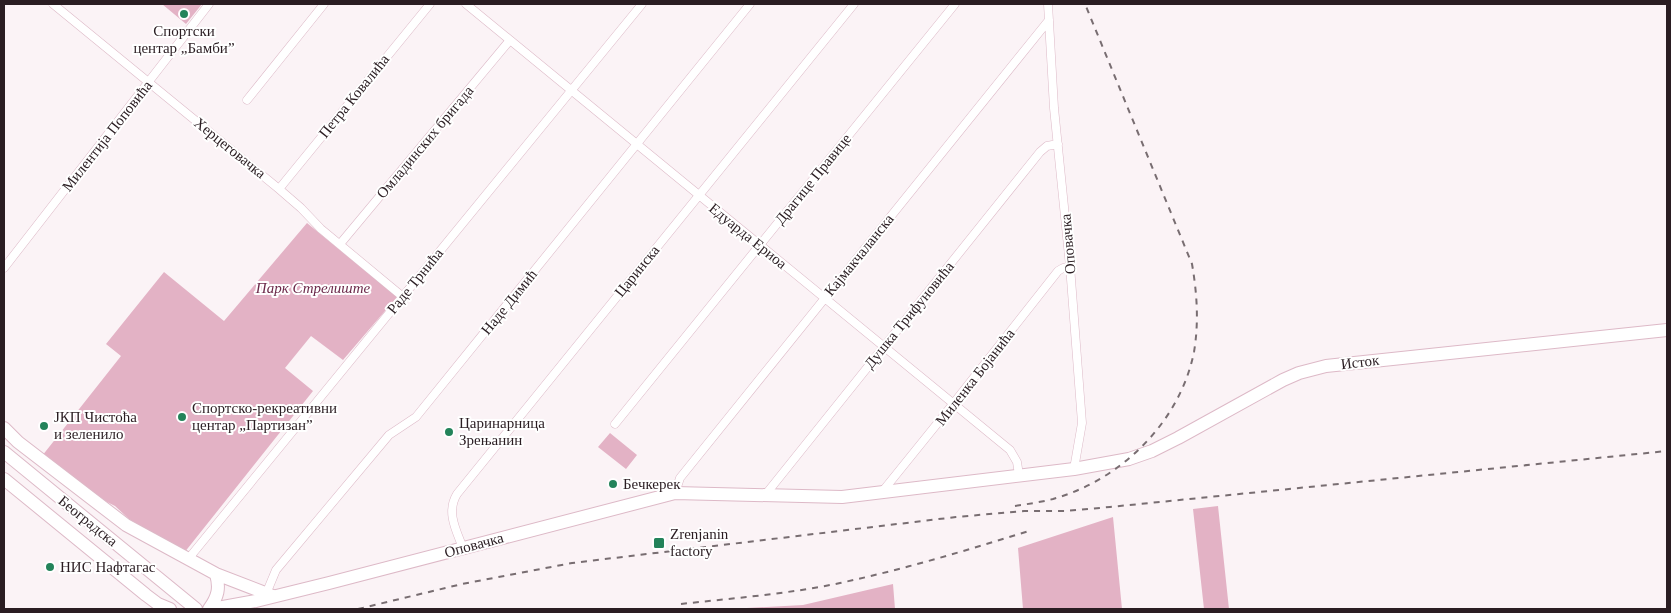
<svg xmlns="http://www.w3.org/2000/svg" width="1671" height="613" viewBox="0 0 1671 613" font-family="'Times New Roman',serif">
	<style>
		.green { fill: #e3b2c5 }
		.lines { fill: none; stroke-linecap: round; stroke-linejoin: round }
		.street-casing { stroke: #ddb9c7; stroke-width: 9 }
		.primary-casing { stroke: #ddb9c7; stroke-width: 14 }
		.street { stroke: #fff; stroke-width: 8 }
		.primary { stroke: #fff; stroke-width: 12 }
		.rail { stroke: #786d71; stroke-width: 2; stroke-dasharray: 6 6; stroke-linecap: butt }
		.poi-dot { fill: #23835a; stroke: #fff; stroke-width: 2 }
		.labels { text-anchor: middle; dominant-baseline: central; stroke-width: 4; stroke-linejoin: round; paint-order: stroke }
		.poi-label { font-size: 15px; fill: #2a1d22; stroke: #fff; text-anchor: start }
		.street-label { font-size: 15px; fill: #2a1d22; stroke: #fff }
		.park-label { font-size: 15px; font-style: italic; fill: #6b2849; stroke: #fff }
	</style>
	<rect width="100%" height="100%" fill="#fbf3f6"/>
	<path class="green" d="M162,4H202L186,24Z
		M307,223L397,297L343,360L311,336L285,368L313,391L184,553L129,519L115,506L95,496L42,456L121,356L106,344L164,272L224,321Z
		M610,433L637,455L626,469L598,447Z
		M1218,506L1229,609H1204L1193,509Z
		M1113,517L1122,609H1023L1018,548Z
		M893,584L895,609H729L803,605Z"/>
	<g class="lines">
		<g class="street-casing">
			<path id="street" d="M53,4L279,189L301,208L321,229L403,297
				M466,4L1010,450L1017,462L1019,475
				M1048,4L1054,108L1070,266L1082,423L1074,469
				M247,100L324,4
				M279,189L430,4
				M340,244L510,40
				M4,268L209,4
				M615,424L955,4
				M882,492L953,404L1058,271L1063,268L1070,266
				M675,493L680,478L1049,20
				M766,494L1040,152L1047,146L1058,144
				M463,548C456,530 446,512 457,494L854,4
				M189,558L642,4
				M266,594L276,570L389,435L416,417L750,4"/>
		</g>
		<g class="primary-casing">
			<path id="primary" d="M4,428L18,442L126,525L216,574L273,596
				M4,452L196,609
				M4,479L146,595L158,604L170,609
				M209,609C218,597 220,588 216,574
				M212,609L256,601L329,583L675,493L842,497L1074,469L1129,459L1152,451L1178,438L1283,380L1299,373L1326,366L1667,330"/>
		</g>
		<use href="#street" class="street"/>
		<use href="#primary" class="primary"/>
		<path class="rail" d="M1015,506C1028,504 1041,502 1053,499C1121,480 1180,422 1194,352C1199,322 1197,293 1192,264L1085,4
			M681,604C734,598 788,594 840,583C905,569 968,550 1032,530
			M358,609L462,584L572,563L956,517L1024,511H1065L1110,507L1667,451
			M571,609H584"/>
	</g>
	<g class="poi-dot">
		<circle cx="184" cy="14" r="5"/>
		<circle cx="182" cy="417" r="5"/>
		<circle cx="44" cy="426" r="5"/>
		<circle cx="449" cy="432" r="5"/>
		<circle cx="613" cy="484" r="5"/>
		<rect x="653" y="537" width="12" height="12" rx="2.5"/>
		<circle cx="50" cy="567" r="5"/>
	</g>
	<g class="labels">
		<g class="poi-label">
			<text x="184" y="31" text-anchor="middle">Спортски<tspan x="184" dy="17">центар „Бамби”</tspan></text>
			<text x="192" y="408">Спортско-рекреативни<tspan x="192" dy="17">центар „Партизан”</tspan></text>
			<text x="54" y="417">ЈКП Чистоћа<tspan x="54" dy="17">и зеленило</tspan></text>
			<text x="459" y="423">Царинарница<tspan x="459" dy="17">Зрењанин</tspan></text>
			<text x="623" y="484">Бечкерек</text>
			<text x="670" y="534">Zrenjanin<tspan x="670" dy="17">factory</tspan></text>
			<text x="60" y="567">НИС Нафтагас</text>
		</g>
		<g class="street-label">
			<text transform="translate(354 96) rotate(-51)">Петра Ковалића</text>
			<text transform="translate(107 136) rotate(-52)">Милентија Поповића</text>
			<text transform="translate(425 142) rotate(-50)">Омладинских бригада</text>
			<text transform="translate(230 148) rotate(39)">Херцеговачка</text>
			<text transform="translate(813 179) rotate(-51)">Драгице Правице</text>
			<text transform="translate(748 236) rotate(39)">Едуарда Ериоа</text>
			<text transform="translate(1068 244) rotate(-95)">Оповачка</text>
			<text transform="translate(859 255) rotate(-51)">Кајмакчаланска</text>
			<text transform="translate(637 271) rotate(-51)">Царинска</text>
			<text transform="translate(415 281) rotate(-51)">Раде Трнића</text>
			<text transform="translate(509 302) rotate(-51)">Наде Димић</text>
			<text transform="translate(909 315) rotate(-51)">Душка Трифуновића</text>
			<text transform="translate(1360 362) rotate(-7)">Исток</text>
			<text transform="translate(975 377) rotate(-52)">Миленка Бојанића</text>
			<text transform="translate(88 521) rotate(39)">Београдска</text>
			<text transform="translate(474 545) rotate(-15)">Оповачка</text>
		</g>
		<g class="park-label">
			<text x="313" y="288">Парк Стрелиште</text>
		</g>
	</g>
	<rect width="1671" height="613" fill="none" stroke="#2a1d22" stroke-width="10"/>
</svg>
